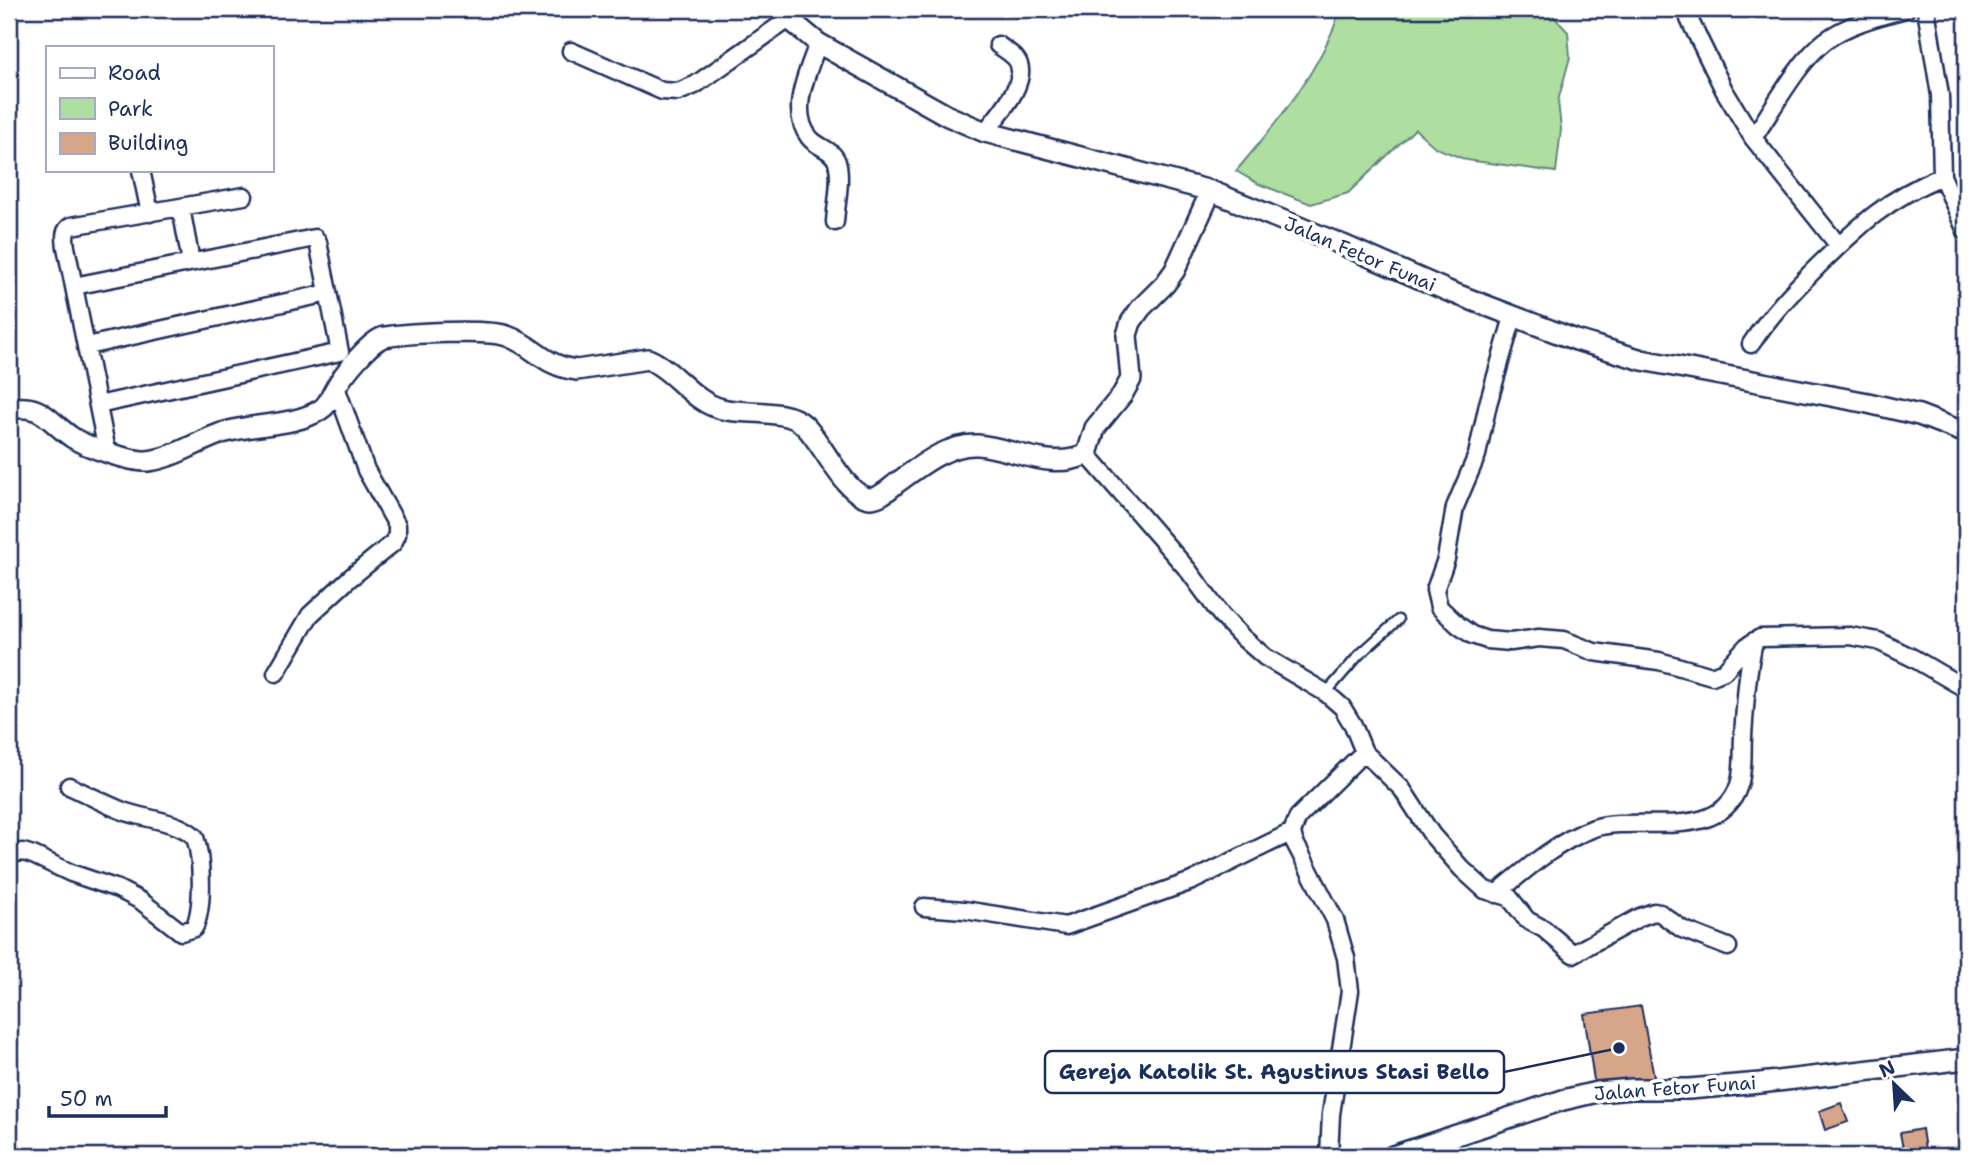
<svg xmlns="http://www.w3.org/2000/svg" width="1975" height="1165" viewBox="0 0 1975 1165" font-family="'Shantell Sans',sans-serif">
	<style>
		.green { fill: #aedfa0; stroke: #64877f; stroke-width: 2 }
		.building { fill: #d7a58a; stroke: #1b2f5e; stroke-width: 2 }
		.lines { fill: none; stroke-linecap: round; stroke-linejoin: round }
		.service-casing { stroke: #1b2f5e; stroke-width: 13 }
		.minor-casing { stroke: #1b2f5e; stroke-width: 21 }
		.tertiary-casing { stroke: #1b2f5e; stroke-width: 24 }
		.service { stroke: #fff; stroke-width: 8 }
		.minor { stroke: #fff; stroke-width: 16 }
		.tertiary { stroke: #fff; stroke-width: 19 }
		.labels { text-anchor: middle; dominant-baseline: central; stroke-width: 7; stroke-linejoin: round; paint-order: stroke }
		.street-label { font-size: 19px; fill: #1b2f5e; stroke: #fff }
		.leader { fill: none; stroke: #1b2f5e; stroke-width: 2.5 }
		.callout-dot { fill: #1b2f5e; stroke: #fff; stroke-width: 2.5 }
		.callout { fill: #fff; stroke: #1b2f5e; stroke-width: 2.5 }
		.callout-label { font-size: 21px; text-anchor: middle; font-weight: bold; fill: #1b2f5e }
	</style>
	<rect width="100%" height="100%" fill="#fff"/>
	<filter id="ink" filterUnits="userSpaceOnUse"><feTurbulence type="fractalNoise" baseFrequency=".0143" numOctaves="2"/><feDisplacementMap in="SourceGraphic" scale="14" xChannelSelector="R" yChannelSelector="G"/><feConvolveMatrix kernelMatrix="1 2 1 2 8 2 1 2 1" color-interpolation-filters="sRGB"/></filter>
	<g filter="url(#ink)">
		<path class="green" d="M1341,9H1554L1553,16L1568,32L1570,57L1558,101L1561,129L1556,172L1467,160L1436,148L1415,129L1348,193L1311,204L1259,184L1236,171C1279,120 1319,73 1341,9Z"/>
		<path class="building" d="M1641,1006L1655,1082L1595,1087L1584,1014Z
			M1841,1103L1848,1122L1825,1130L1819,1111Z
			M1922,1129L1925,1150L1904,1154L1900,1133Z"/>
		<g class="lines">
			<g class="service-casing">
				<path id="service" d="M1326,693L1359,655L1398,620"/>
			</g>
			<g class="minor-casing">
				<path id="minor" d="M1926,9L1940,95L1942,176L1966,231
					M1689,19L1724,90L1753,138L1839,246
					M818,43C809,70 788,110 809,137C817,148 832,148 837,162C842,179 836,204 835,222
					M571,51L662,91L678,92L695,85L789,19
					M985,132C997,117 1032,79 1016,59C1012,54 1004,49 998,45
					M1753,138C1773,109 1798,62 1825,41C1847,24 1880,16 1906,9
					M141,170L150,213
					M181,208L191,262
					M74,286L315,238L318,242L340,352L98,405
					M1513,317L1488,404L1477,455L1455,507L1446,559L1435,590L1439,607L1458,625L1472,635L1487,640L1511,642L1539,638L1564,640L1594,652L1659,661L1712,676L1724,671L1747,646L1760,638L1850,636L1878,641L1913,658L1966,689
					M1751,344C1771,314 1791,293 1817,267C1860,225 1885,200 1942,176
					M87,346L328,293
					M107,451L66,247C65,239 63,231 71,226L244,196
					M1087,454L1188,570L1221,615L1243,638L1265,657L1326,693L1342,707L1353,725L1364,752L1402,789L1432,835L1462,869L1485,890L1509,897L1527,920L1544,929L1573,954L1640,917L1654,912L1660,913L1682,929L1728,947
					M276,673L310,615L350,578L393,543L397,535V525L366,470L336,387
					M9,854L23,852L33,855L71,873L118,889L141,901L181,932L194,928C204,908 202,858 195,837C179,821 145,819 123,811C105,804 87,794 69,786
					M1496,894C1526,869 1558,841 1594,828C1638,814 1720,844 1739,785C1744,771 1742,752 1743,737C1745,705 1747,673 1754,641
					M924,907L964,910L1066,926L1192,881L1292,832
					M1329,1156L1331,1114L1350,991L1346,958L1335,920L1294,841L1292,832L1298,817L1364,752"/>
			</g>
			<g class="tertiary-casing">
				<path id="tertiary" d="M783,9L789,19L818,43L948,116L985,132L1211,191L1343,245L1448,291L1576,340L1642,360L1868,403L1919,415L1966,433
					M9,409C44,403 47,421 73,438C87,447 131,462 148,461C174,458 198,441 222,433C253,423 293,427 320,410C329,405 330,397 335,389C342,376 371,339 385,337C406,333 489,329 507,336C535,346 543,366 577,370L648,359C676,371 692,402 722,409C746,415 787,408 804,425C823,443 845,496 870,498C881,498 890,488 898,482C920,466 948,443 978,445C1013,448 1052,472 1087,454L1095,428L1122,395L1131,379L1127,335L1131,322L1141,308L1165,284L1175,270L1211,191
					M1393,1156L1563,1100L1597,1092L1632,1089H1689L1760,1083L1966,1059"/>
			</g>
			<use href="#service" class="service"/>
			<use href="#minor" class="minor"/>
			<use href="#tertiary" class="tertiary"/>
		</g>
	</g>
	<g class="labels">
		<g class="street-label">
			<text transform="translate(1360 254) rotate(23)">Jalan Fetor Funai</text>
			<text transform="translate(1675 1088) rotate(-4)">Jalan Fetor Funai</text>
		</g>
	</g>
	<path class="leader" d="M1619 1048L1504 1072"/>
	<circle class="callout-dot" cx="1619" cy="1048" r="7"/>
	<rect class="callout" x="1045" y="1051" width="459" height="42" rx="7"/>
	<g class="callout-label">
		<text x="1274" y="1079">Gereja Katolik St. Agustinus Stasi Bello</text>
	</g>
	<rect width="1975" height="1165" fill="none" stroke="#fff" stroke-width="35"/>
	<rect x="18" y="18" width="1940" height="1130" fill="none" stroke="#1b2f5e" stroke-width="2.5" filter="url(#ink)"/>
	<rect x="46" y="46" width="228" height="126" fill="#ffffff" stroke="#a4acbf" stroke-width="2"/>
	<rect x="60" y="68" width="35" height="10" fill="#ffffff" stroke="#a4acbf" stroke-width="2"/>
	<text x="108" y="80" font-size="21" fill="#1b2f5e">Road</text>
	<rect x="60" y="98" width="35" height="21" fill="#aedfa0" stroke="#a4acbf" stroke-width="2"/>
	<text x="108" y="116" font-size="21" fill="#1b2f5e">Park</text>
	<rect x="60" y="133" width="35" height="21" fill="#d7a58a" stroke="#a4acbf" stroke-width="2"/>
	<text x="108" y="150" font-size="21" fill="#1b2f5e">Building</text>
	<g transform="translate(1894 1084) rotate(335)" stroke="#ffffff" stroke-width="5" paint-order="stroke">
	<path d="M0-5L12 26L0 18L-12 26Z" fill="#1b2f5e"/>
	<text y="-10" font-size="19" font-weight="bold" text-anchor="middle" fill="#1b2f5e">N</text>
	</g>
	<path d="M49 1106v10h117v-10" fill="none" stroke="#1b2f5e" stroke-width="3.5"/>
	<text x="60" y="1106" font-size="21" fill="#1b2f5e" stroke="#ffffff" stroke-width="5" paint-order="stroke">50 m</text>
</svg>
